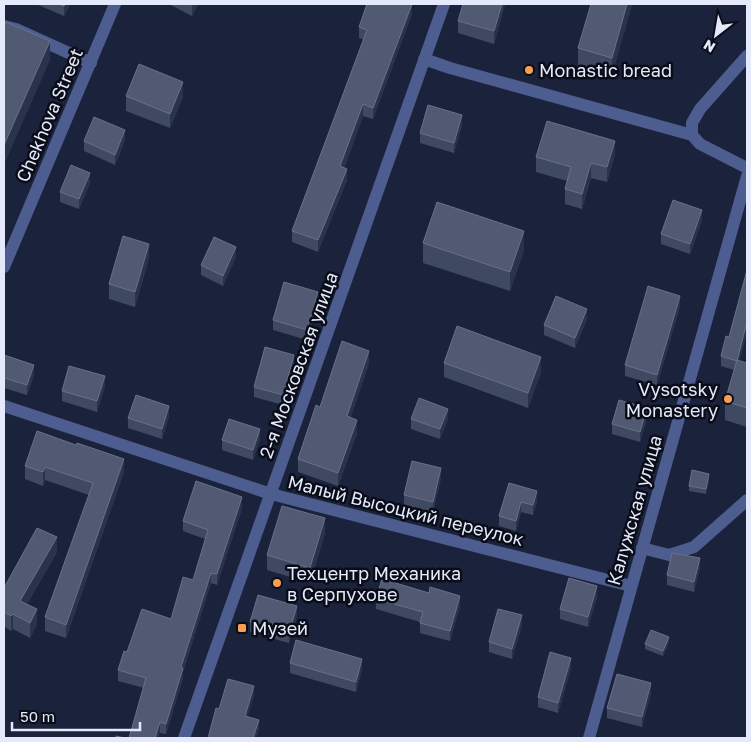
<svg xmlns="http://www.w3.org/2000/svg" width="751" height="742" viewBox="0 0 751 742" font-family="'Golos Text',sans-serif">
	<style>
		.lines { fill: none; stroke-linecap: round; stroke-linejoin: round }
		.minor { stroke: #4d5d90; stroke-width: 12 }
		.wall { fill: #404962 }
		.shaded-wall { fill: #2a334c }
		.building { fill: #525a73; stroke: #697188 }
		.poi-dot { fill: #fa9f4e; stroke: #0a0d18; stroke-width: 2 }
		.labels { text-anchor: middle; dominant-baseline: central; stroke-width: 5; stroke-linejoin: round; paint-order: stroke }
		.poi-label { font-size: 18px; fill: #e4eafb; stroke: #0a0d18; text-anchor: start }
		.street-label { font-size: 18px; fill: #e4eafb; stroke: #0a0d18 }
	</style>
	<rect width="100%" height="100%" fill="#1b233c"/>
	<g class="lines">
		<path class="minor" d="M4,26L16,29L91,63
			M424,59L450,68L692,135L700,144L747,168
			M692,135V123L700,109L747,56
			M4,267L115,4
			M4,406L271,494L631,586
			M642,548L669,555L694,547L747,500
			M184,738L444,4
			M589,738L747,176"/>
	</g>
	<path class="wall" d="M36,4H70L64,16Z
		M169,4H198L192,16Z
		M412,4V14L373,119L363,116L344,168L347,180L318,252L292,242V231L364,40L359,38V27Z
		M505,4L494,44L458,33V21Z
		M591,4H632L612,75L578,66V48Z
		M126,96L183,97L170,128L126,111Z
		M462,125L454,153L420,143V133Z
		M125,140L115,165L84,151V141Z
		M615,155L607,182L591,178L582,209L565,204V189L567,181L536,172V157Z
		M90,183L79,209L60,202V192Z
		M702,220L690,254L661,244V234Z
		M423,243L524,250L510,291L423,263Z
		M236,257L223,286L201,275V265Z
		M149,258L135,307L109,299V284Z
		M747,270V332L739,361L747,363V427L725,420V401L734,370L721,366V356L729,337Z
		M318,302L307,340L273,330V320Z
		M680,306L657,385L625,376V365Z
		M587,319L575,348L544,335V325Z
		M4,355L34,375L27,395L4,388Z
		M444,363L541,372L528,408L444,377Z
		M369,364L350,418L357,433L338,486L298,472V459L320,407Z
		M294,365L283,405L254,397V387Z
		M105,386L97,412L62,401V391Z
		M169,416L162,439L128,428V418Z
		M647,418L640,442L612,434V424Z
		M411,419H448L440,439L411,429Z
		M260,439L253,460L222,450V440Z
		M25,466L124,472L66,638L45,631V617L89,495L45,480L43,486L25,479Z
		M441,478L433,512L404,505V495Z
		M709,479L706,494L689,491V486Z
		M509,483L537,501L533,515L521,512L516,531L499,526V516Z
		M242,508L217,585L211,583L183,672V678L166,734L160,733L144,688L118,681V670L127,652L171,619L193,580L205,539L183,531V521Z
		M325,533L310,583L267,570V555Z
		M57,552L27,604L37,624L30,638L13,629L11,631L4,626V588Z
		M700,568L694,592L667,585V575Z
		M597,597L588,627L560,619V609Z
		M376,599L460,606L450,641L420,633V622L376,609Z
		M297,616L289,643L250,632V622Z
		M522,625L512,659L489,652V642Z
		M669,642L663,656L645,649V644Z
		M290,663L362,669L356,692L290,673Z
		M571,668L558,713L538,707V697Z
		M651,693L642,727L607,718V708Z"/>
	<path class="shaded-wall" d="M66,4H70L64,16V6Z
		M193,4H198L192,16V6Z
		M412,4V14L373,119V108Z
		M502,4H505V5L494,44V31Z
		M627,4H632L612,75V58Z
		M50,41V60L4,165V145Z
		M183,82V97L170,128V114Z
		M363,104V116L340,178V166Z
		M462,115V125L454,153V143Z
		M125,130V140L115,165V155Z
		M615,141V155L607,182V167Z
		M591,163V178L582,209V194Z
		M347,169V180L318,252V240Z
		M90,173V183L79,209V199Z
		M702,210V220L690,254V244Z
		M524,231V250L510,291V272Z
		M149,244V258L135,307V292Z
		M236,247V257L223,286V276Z
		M318,292V302L307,340V330Z
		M680,296V306L657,385V375Z
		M587,309V319L575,348V338Z
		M747,322V332L737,371V361Z
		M369,351V364L347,429V416Z
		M294,355V365L283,405V395Z
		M541,357V372L528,408V393Z
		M34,365V375L27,395V385Z
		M105,376V386L97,412V401Z
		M169,406V416L162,439V429Z
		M647,408V418L640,442V432Z
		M448,409V419L440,439V429Z
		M357,420V433L338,486V473Z
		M5,421V431L4,435V425Z
		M260,429V439L253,460V450Z
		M124,459V472L66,638V625Z
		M45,467V480L43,486V472Z
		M441,468V478L433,512V502Z
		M709,474V479L706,494V489Z
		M537,491V501L533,515V505Z
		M242,497V508L217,585V574Z
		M521,502V512L516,531V521Z
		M325,518V533L310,583V568Z
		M57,537V552L20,616V601Z
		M700,558V568L694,592V582Z
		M211,573V583L183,672V678L166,734V724L181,667Z
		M597,586V597L588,627V617Z
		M460,596V606L450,641V631Z
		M297,606V616L289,643V633Z
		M37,609V624L30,638V623Z
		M13,614V629L11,631V616Z
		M522,615V625L512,659V649Z
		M669,637V642L663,656V651Z
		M571,658V668L558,713V703Z
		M362,659V669L356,692V682Z
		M651,683V693L642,727V717Z
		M254,686V696L245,726V716Z
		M259,720V730L256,738H253Z
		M160,722V733L158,738H155Z"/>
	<path class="building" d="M59,4H66L64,6Z
		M367,4H412L373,108L363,104L340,166L347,169L318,240L292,231L367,30L359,27Z
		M463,4H502L494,31L458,21Z
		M591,4H627L612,58L578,48Z
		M6,22L50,41L4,145V26Z
		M139,64L183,82L170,114L126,96Z
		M428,105L462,115L454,143L420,133Z
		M94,117L125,130L115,155L84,141Z
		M547,121L615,141L607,167L591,163L582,194L565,189L571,167L536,157Z
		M71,165L90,173L79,199L60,192Z
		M673,200L702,210L690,244L661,234Z
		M437,202L524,231L510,272L423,243Z
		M123,236L149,244L135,292L109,284Z
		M214,237L236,247L223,276L201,265Z
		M747,270V322L737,361L721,356L726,336L729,337Z
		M284,282L318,292L307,330L273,320Z
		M648,286L680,296L657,375L625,365Z
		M556,296L587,309L575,338L544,325Z
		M457,326L541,357L528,393L444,363Z
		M342,341L369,351L347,416L357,420L338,473L298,459L316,405L320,407Z
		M265,347L294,355L283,395L254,387Z
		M4,355L34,365L27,385L4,378Z
		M737,360L747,363V408L725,401Z
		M69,366L105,376L97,401L62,391Z
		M136,395L169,406L162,429L128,418Z
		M419,398L448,409L440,429L411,419Z
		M619,400L647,408L640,432L612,424Z
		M229,419L260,429L253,450L222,440Z
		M37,431L76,445L77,443L124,459L66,625L45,617L93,483L45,467L43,472L25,466Z
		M412,461L441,468L433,502L404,495Z
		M692,470L709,474L706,489L689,486Z
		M196,481L242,497L217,574L211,573L181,667L183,668L166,724L160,722L155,738H129L146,678L118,670L124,651L127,652L142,609L171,619L183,577L193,580L208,530L183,521Z
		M509,483L537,491L533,505L521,502L516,521L499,516Z
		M282,506L325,518L310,568L267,555Z
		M37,528L57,537L20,601L37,609L30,623L13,614L11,616L4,612V588Z
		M672,553L700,558L694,582L667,575Z
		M569,578L597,586L588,617L560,609Z
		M382,579L429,593L430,587L460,596L450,631L420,623L423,612L376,599Z
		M258,595L297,606L289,633L250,622Z
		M498,609L522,615L512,649L489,642Z
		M651,630L669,637L663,651L645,644Z
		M296,640L362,659L356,682L290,663Z
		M550,652L571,658L558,703L538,697Z
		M617,674L651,683L642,717L607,708Z
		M228,679L254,686L245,716L259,720L253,738H208L216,708L219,709Z
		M116,736L125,738H116Z"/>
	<g class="poi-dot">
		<circle cx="529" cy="70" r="5"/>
		<circle cx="728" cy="399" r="5"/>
		<circle cx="277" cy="583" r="5"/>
		<rect x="237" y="623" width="10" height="10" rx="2.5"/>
	</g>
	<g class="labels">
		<g class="poi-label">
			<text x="539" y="70">Monastic bread</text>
			<text x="718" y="389" text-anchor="end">Vysotsky<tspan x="718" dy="21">Monastery</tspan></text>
			<text x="287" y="573">Техцентр Механика<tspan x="287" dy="21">в Серпухове</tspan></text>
			<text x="252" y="628">Музей</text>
		</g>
		<g class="street-label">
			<text transform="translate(49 115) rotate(-67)">Chekhova Street</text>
			<text transform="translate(298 365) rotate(-70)">2-я Московская улица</text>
			<text transform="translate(406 510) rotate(14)">Малый Высоцкий переулок</text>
			<text transform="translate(634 510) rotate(-74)">Калужская улица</text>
		</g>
	</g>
	<rect width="751" height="742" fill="none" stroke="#e4eafb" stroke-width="10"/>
	<g transform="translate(716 35) rotate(211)" stroke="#0a0d18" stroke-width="4" paint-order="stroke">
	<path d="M0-4L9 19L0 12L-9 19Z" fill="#e4eafb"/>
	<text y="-8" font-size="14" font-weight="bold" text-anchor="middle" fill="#e4eafb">N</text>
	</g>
	<path d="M12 722v8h128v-8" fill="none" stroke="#e4eafb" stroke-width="2.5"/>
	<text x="20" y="722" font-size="15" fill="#e4eafb" stroke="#0a0d18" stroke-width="4" paint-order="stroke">50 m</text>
</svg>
